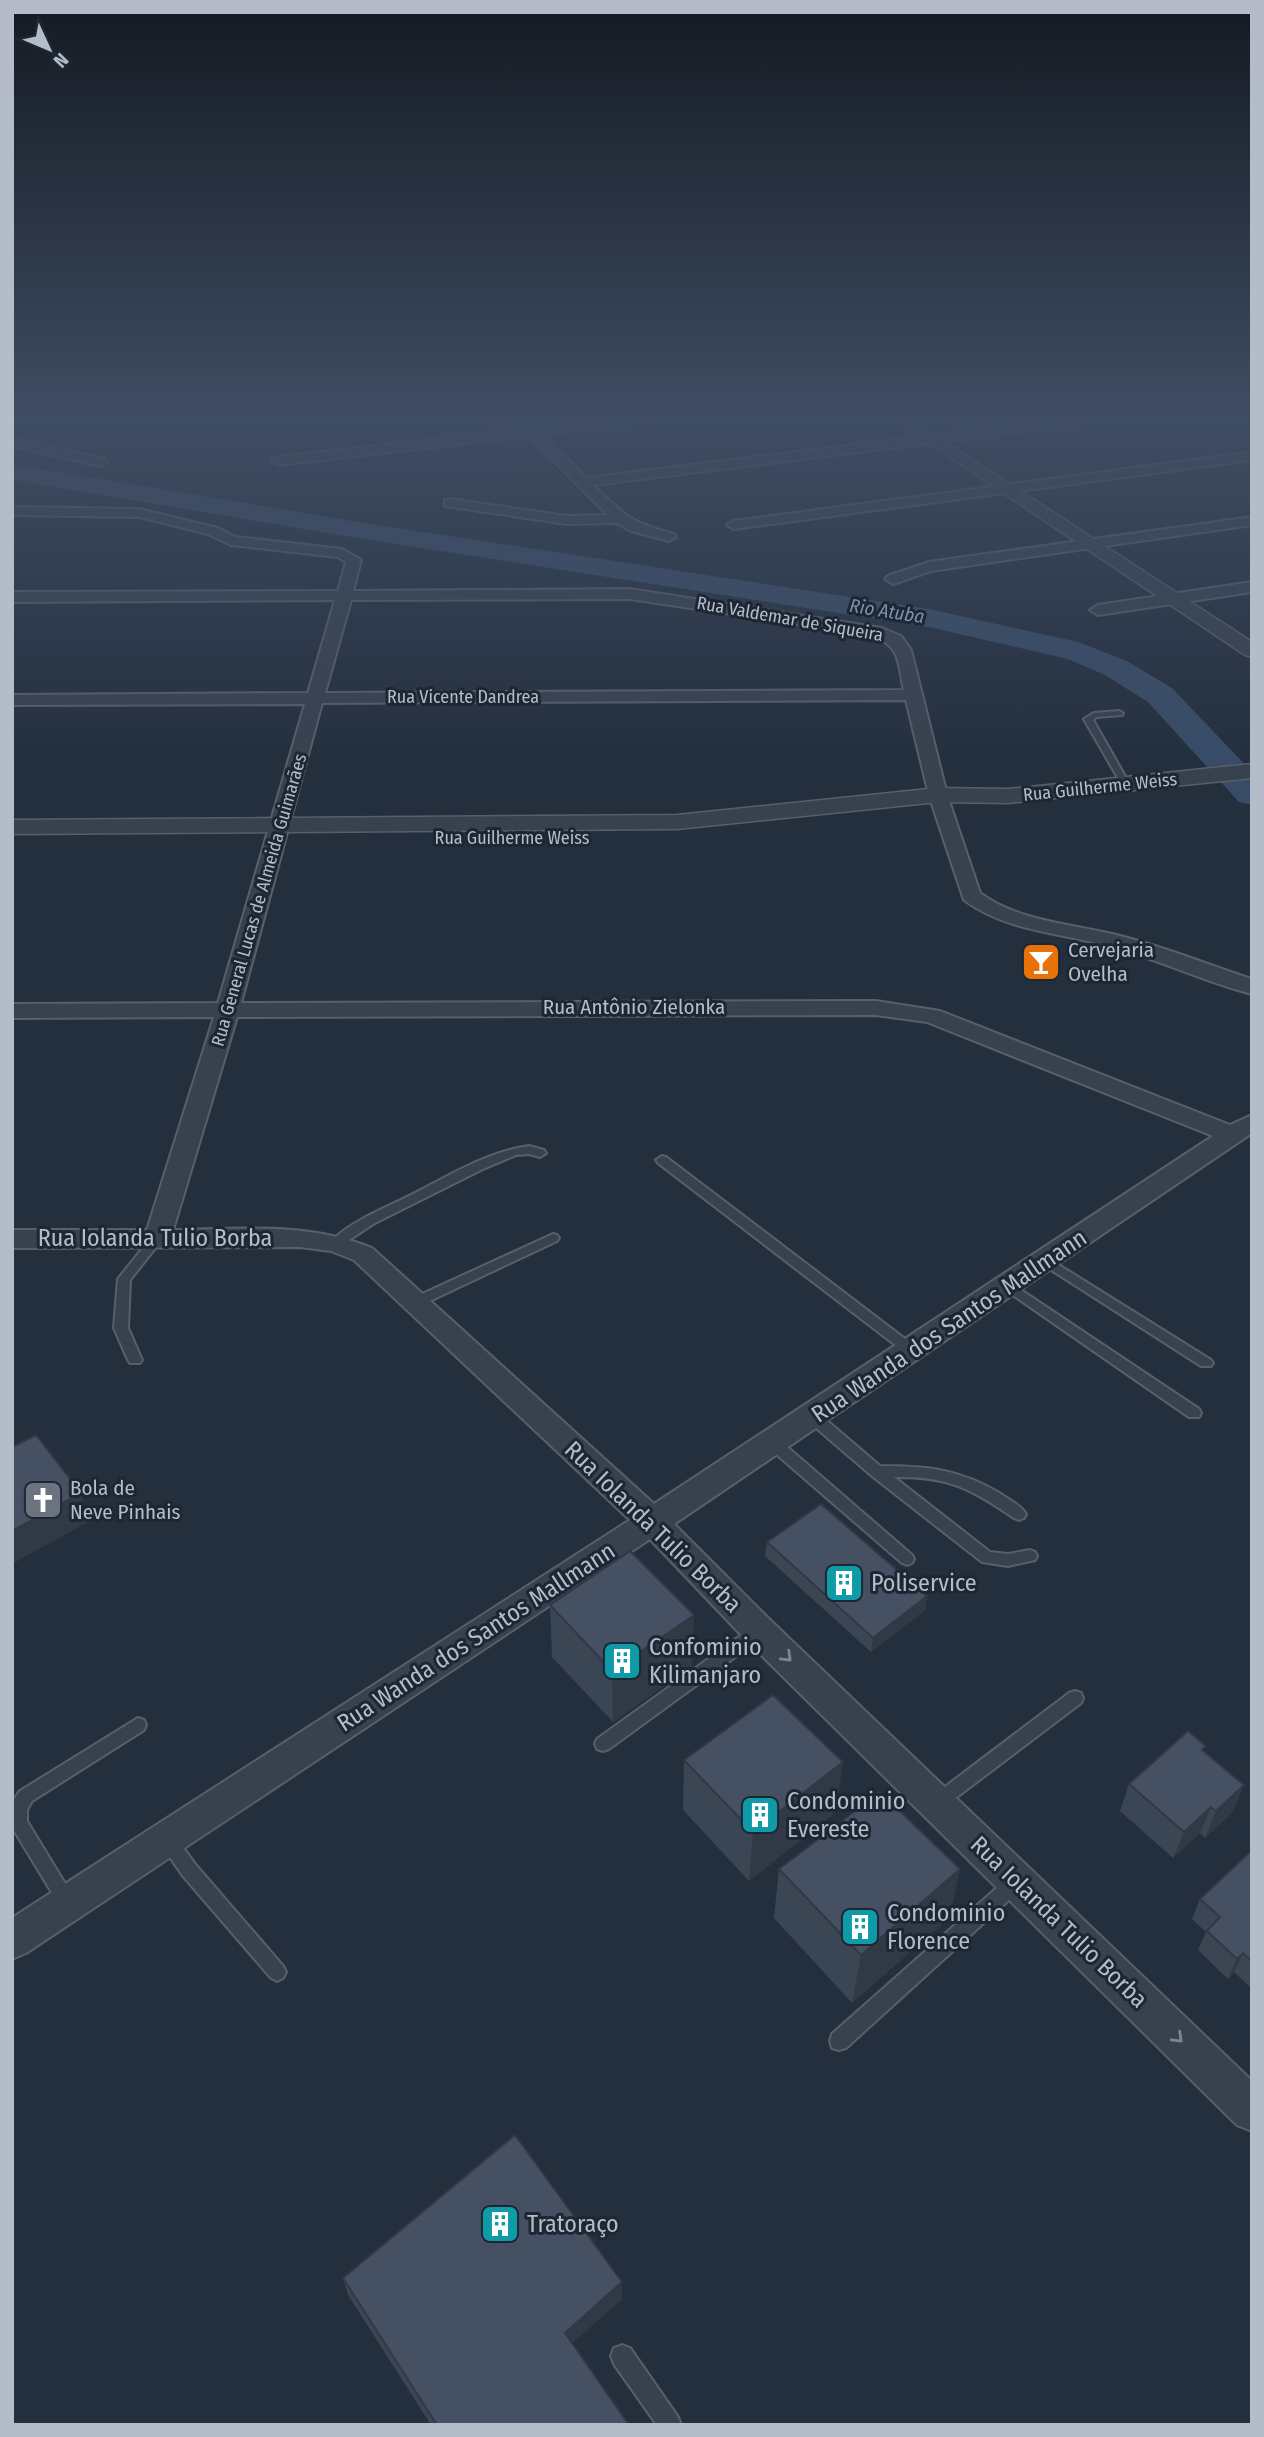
<svg xmlns="http://www.w3.org/2000/svg" width="1264" height="2437" viewBox="0 0 1264 2437" font-family="'Fira Sans Condensed',sans-serif">
	<style>
		.lines { fill: none; stroke-linecap: round; stroke-linejoin: round }
		.river { fill: #394c67; fill-rule: evenodd }
		.service-casing { stroke: #565f6c; stroke-width: 4 }
		.minor-casing { stroke: #565f6c; stroke-width: 4 }
		.tertiary-casing { stroke: #565f6c; stroke-width: 3 }
		.service { fill: #38414e; fill-rule: evenodd }
		.minor { fill: #38414e; fill-rule: evenodd }
		.tertiary { fill: #38414e; fill-rule: evenodd }
		.wall { fill: #3b4654 }
		.shaded-wall { fill: #303945 }
		.building { fill: #455162; stroke: #303945; stroke-width: 2 }
		.oneway { stroke: #7c8592 }
		.labels { text-anchor: middle; dominant-baseline: central; stroke-width: 6; stroke-linejoin: round; paint-order: stroke }
		.far-street-label { font-size: 18px; fill: #b4bcc9; stroke: #1d2633 }
		.far-water-label { font-size: 19px; font-style: italic; fill: #7c92b1; stroke: #1d2633 }
		.poi-label { font-size: 21px; fill: #b4bcc9; stroke: #1d2633; text-anchor: start }
		.street-label { font-size: 21px; fill: #b4bcc9; stroke: #1d2633 }
		.near-street-label { font-size: 24px; fill: #b4bcc9; stroke: #1d2633 }
		.near-poi-label { font-size: 24px; fill: #b4bcc9; stroke: #1d2633; text-anchor: start }
	</style>
	<rect width="100%" height="100%" fill="#242f3e"/>
	<g class="lines">
		<path class="river" d="M12,464L345,520L929,609L1078,642L1127,661L1172,688L1252,772V805L1239,802L1148,702L1105,675L1068,659L929,627L345,536L12,480Z"/>
		<g class="service-casing">
			<path id="service" d="M1119,711L1123,713L1122,715L1096,717L1093,720L1130,785L1126,788L1122,785L1084,719L1094,713Z
				M529,1146L544,1150L546,1153L540,1157L529,1154L516,1155L483,1169L373,1224L340,1246L336,1247L330,1243C347,1223 385,1208 409,1196C447,1177 486,1152 529,1146Z
				M662,1156L666,1157L917,1348L919,1351L917,1354H907L658,1163L656,1160Z
				M158,1233L164,1237L130,1280L128,1328L142,1360L140,1363H130L128,1360L114,1328L118,1279L154,1234Z
				M553,1234L557,1235L559,1238L557,1241L419,1306H409L408,1303L409,1300Z
				M1046,1257L1211,1360L1213,1363L1211,1366H1201L1042,1264L1040,1261L1042,1258Z
				M1009,1282L1199,1409L1201,1413L1199,1417H1189L1004,1289L1003,1286L1004,1283Z
				M813,1412L818,1413L880,1466C927,1466 960,1469 1001,1494C1009,1500 1021,1505 1026,1514L1024,1518L1019,1520L1014,1518C970,1488 948,1476 894,1477L990,1552L1008,1554L1030,1550L1035,1552L1037,1556L1035,1560L1008,1566L982,1562L872,1476L808,1421L806,1417L808,1413Z
				M773,1438L778,1439L912,1555L914,1559L912,1563L907,1565L902,1563L768,1447L766,1443L768,1439Z
				M759,1625L764,1626L767,1631L764,1636L609,1749L603,1751L597,1749L595,1744L597,1739L754,1626Z
				M1075,1691L1081,1693L1083,1698L1081,1703L945,1806L939,1809L933,1806L931,1801L933,1796L1069,1693Z
				M138,1718L144,1720L146,1725L144,1730L32,1801L27,1810V1821L75,1900L72,1906L66,1908L60,1906L12,1827V1802L20,1791Z
				M168,1833L174,1835L195,1864L283,1966L286,1972L283,1978L277,1981L271,1978L183,1876L159,1841L162,1835Z
				M1014,1876L1020,1878L1023,1884L1020,1890L846,2048L839,2050L832,2048L830,2041L832,2034L1008,1878Z
				M622,2345L630,2348L678,2417L681,2425H657L614,2364L611,2356L614,2348Z"/>
		</g>
		<g class="minor-casing">
			<path id="minor" d="M609,419H649L643,423L542,434L586,478L1062,419H1100L1094,423L593,485C625,516 630,522 674,534L676,537L669,541L631,531L617,523L567,524L445,506V500L450,499L567,516L608,515L529,436L278,465L271,461L278,457Z
				M12,438L105,459L107,462L100,466L12,446Z
				M1252,452V460L734,529L727,525L734,521Z
				M12,507L139,509L218,528L235,537L342,549L361,560L353,591L630,589L882,628L901,636L911,650L947,795L980,893C1021,923 1076,924 1124,937C1167,948 1209,965 1252,979V994C1205,982 1160,960 1113,947C1063,933 1007,932 964,900L929,795L906,700L322,703L241,1003L876,1001L940,1011L1230,1125L1252,1115V1133L674,1524L771,1621L1252,2081V2131L1237,2125L747,1641L650,1539L26,1953L12,1959V1918L630,1520L354,1260L331,1251L300,1247L12,1248V1230H147L214,1017L12,1018V1004L218,1003L305,704L12,705V695L308,693L335,600L12,602V592L338,591L346,562L338,557L231,545L208,534L139,517L12,515ZM630,599L872,635C902,648 897,661 904,690L325,693L351,600ZM876,1015L927,1022L1213,1136L654,1504L372,1248C308,1222 242,1229 173,1230L237,1017Z
				M1252,517V525L931,571L893,584L885,579L888,576L929,562Z
				M1252,582V592L1098,615L1090,610L1098,605Z"/>
		</g>
		<g class="tertiary-casing">
			<path id="tertiary" d="M893,419H910L1252,642V657L1245,655Z
				M1252,764V778L1008,803L938,802L677,829L12,834V820L677,815L938,788L1008,789Z"/>
		</g>
		<use href="#service" class="service"/>
		<use href="#minor" class="minor"/>
		<use href="#tertiary" class="tertiary"/>
	</g>
	<path class="wall" d="M767,1542L927,1596L925,1610L871,1652L765,1556Z
		M550,1605L692,1666L613,1722L552,1657Z
		M1204,1752L1233,1812L1205,1838L1200,1833L1173,1858L1120,1811L1129,1784Z
		M684,1760L836,1812L749,1881L683,1810Z
		M1252,1850V1989L1234,1972L1228,1979L1198,1950L1206,1932L1192,1919L1200,1899Z
		M779,1869H960L949,1918L852,2003L774,1918Z
		M343,2278L622,2299L572,2343L629,2425H431L348,2295Z"/>
	<path class="shaded-wall" d="M81,1493L90,1521L12,1564V1531Z
		M927,1596L925,1610L871,1652L873,1638Z
		M694,1615L692,1666L613,1722L612,1671Z
		M843,1762L836,1812L749,1881L753,1832Z
		M1244,1785L1233,1812L1205,1838L1216,1811Z
		M1211,1807L1200,1833L1173,1858L1184,1832Z
		M960,1869L949,1918L852,2003L861,1955Z
		M1243,1953L1234,1972L1228,1979L1237,1959Z
		M622,2282V2299L566,2349L565,2333Z"/>
	<path class="building" d="M36,1435L81,1493L12,1531V1447Z
		M821,1504L927,1596L873,1638L767,1542Z
		M630,1551L694,1615L612,1671L550,1605Z
		M773,1695L843,1762L753,1832L684,1760Z
		M1188,1731L1206,1746L1202,1750L1244,1785L1216,1811L1211,1807L1184,1832L1129,1784Z
		M880,1792L960,1869L861,1955L779,1869Z
		M1252,1850V1961L1243,1953L1237,1959L1207,1931L1220,1917L1200,1899Z
		M515,2135L622,2282L565,2333L629,2425H437L343,2278Z"/>
	<defs><path id="oneway-chevron" d="M-2-3.5L2.5 0L-2 3.5" fill="none" stroke-width="1.6" stroke-linecap="round" stroke-linejoin="round" transform="scale(1.75)"/></defs>
	<g class="oneway">
		<use href="#oneway-chevron" transform="translate(787 1657) rotate(44)"/>
		<use href="#oneway-chevron" transform="translate(1178 2038) rotate(44)"/>
	</g>
	<linearGradient id="sky" x2="0" y2="1"><stop stop-color="#141a22"/><stop offset="0.55" stop-color="#3f4d63"/><stop offset="1" stop-color="#3f4d63" stop-opacity="0"/></linearGradient>
	<rect width="1264" height="760" fill="url(#sky)"/>
	<defs>
		<g id="bar-square" transform="scale(2.0125)"><rect x="-9" y="-9" width="18" height="18" rx="4" fill="#e8710a" stroke="#1d2633"/><path d="M-6-5H6L.8 .8V4.5H3.5V6h-7V4.5H-.8V.8Z" fill="#fff"/></g>
		<g id="church-square" transform="scale(2.0125)"><rect x="-9" y="-9" width="18" height="18" rx="4" fill="#6b7280" stroke="#1d2633"/><path d="M-1.2-6h2.4v3.5h3.3v2.4h-3.3V6h-2.4V-.1h-3.3v-2.4h3.3Z" fill="#fff"/></g>
		<g id="building-square" transform="scale(2.0125)"><rect x="-9" y="-9" width="18" height="18" rx="4" fill="#0f9aa8" stroke="#1d2633"/><path d="M-4-6H4V6H1V3H-1V6H-4ZM-2.5-4.3h1.7v1.8h-1.7ZM.8-4.3h1.7v1.8H.8ZM-2.5-1h1.7V.8h-1.7ZM.8-1h1.7V.8H.8Z" fill="#fff"/></g>
	</defs>
	<g fill-rule="evenodd">
		<use href="#bar-square" x="1041" y="962"/>
		<use href="#church-square" x="43" y="1500"/>
		<use href="#building-square" x="844" y="1583"/>
		<use href="#building-square" x="622" y="1661"/>
		<use href="#building-square" x="760" y="1815"/>
		<use href="#building-square" x="860" y="1927"/>
		<use href="#building-square" x="500" y="2224"/>
	</g>
	<g class="labels">
		<g class="far-street-label">
			<text transform="translate(790 619) rotate(10)">Rua Valdemar de Siqueira</text>
			<text x="463" y="697">Rua Vicente Dandrea</text>
			<text transform="translate(1100 787) rotate(-6)">Rua Guilherme Weiss</text>
			<text x="512" y="838">Rua Guilherme Weiss</text>
			<text transform="translate(259 900) rotate(-74)">Rua General Lucas de Almeida Guimarães</text>
		</g>
		<g class="far-water-label">
			<text transform="translate(887 611) rotate(9)">Rio Atuba</text>
		</g>
		<g class="poi-label">
			<text x="1068" y="950">Cervejaria<tspan x="1068" dy="24">Ovelha</tspan></text>
			<text x="70" y="1488">Bola de<tspan x="70" dy="24">Neve Pinhais</tspan></text>
		</g>
		<g class="street-label">
			<text x="634" y="1007">Rua Antônio Zielonka</text>
		</g>
		<g class="near-street-label">
			<text x="155" y="1238">Rua Iolanda Tulio Borba</text>
			<text transform="translate(949 1326) rotate(-34)">Rua Wanda dos Santos Mallmann</text>
			<text transform="translate(653 1527) rotate(44)">Rua Iolanda Tulio Borba</text>
			<text transform="translate(476 1637) rotate(-33)">Rua Wanda dos Santos Mallmann</text>
			<text transform="translate(1059 1922) rotate(44)">Rua Iolanda Tulio Borba</text>
		</g>
		<g class="near-poi-label">
			<text x="871" y="1583">Poliservice</text>
			<text x="649" y="1647">Confominio<tspan x="649" dy="28">Kilimanjaro</tspan></text>
			<text x="787" y="1801">Condominio<tspan x="787" dy="28">Evereste</tspan></text>
			<text x="887" y="1913">Condominio<tspan x="887" dy="28">Florence</tspan></text>
			<text x="527" y="2224">Tratoraço</text>
		</g>
	</g>
	<rect width="1264" height="2437" fill="none" stroke="#b4bcc9" stroke-width="28"/>
	<g transform="translate(49 49) rotate(134)" stroke="#1d2633" stroke-width="5" paint-order="stroke">
	<path d="M0-5L12 26L0 18L-12 26Z" fill="#b4bcc9"/>
	<text y="-10" font-size="19" font-weight="bold" text-anchor="middle" fill="#b4bcc9">N</text>
	</g>
</svg>
